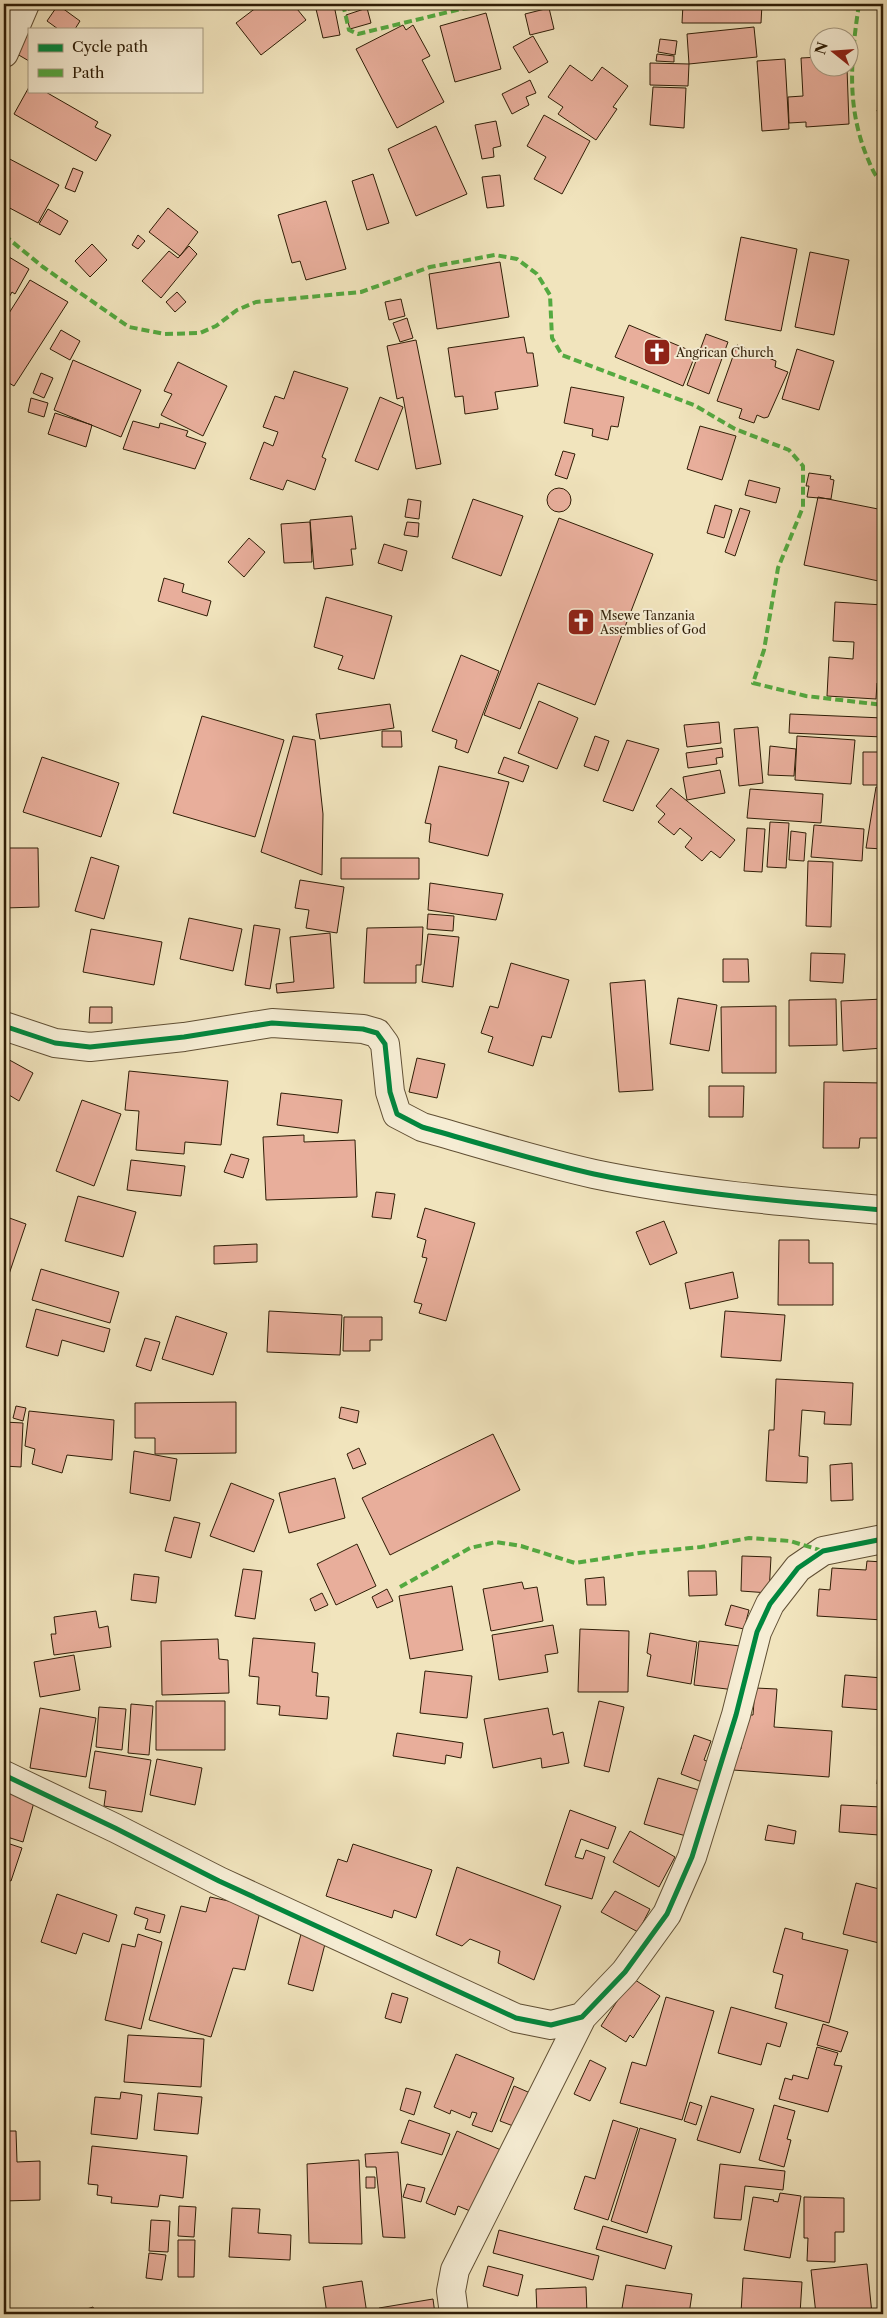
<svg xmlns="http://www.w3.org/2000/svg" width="887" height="2318" viewBox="0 0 887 2318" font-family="'Libre Caslon Text',serif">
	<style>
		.building { fill: #e8ae9b; stroke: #2f1d06 }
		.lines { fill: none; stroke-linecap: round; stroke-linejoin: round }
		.minor-casing { stroke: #604f34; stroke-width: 30 }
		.minor { stroke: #f6edd4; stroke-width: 28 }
		.quiet { stroke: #54a940; stroke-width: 4; stroke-dasharray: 8 4; stroke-linecap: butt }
		.cycleway-casing { stroke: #f6edd4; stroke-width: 8 }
		.cycleway { stroke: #00873e; stroke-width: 5 }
		.labels { text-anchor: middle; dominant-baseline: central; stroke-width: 4; stroke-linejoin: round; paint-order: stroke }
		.poi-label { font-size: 12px; fill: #2f1d06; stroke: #f6edd4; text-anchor: start }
	</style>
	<rect width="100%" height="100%" fill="#f1e4bd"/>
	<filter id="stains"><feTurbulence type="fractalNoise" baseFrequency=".004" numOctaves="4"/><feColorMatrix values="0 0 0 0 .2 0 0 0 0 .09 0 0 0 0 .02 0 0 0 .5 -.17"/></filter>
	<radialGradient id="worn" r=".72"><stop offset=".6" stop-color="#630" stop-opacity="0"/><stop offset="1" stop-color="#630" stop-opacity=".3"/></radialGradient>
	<path class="building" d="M261,4H293L306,20L261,55L236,23Z
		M347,4H384L348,10Z
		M683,4H762L761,23H682Z
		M58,5L80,21L75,29H58L47,21Z
		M334,5L340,35L323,38L316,9Z
		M367,8L371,23L350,29L346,15Z
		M549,8L554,29L530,35L525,14Z
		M486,13L501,69L455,82L440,26Z
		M403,25L406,30L413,25L430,56L422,60L444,102L397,128L356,49Z
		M754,27L757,57L689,64L687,34Z
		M29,32V61L17,54Z
		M533,36L548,62L529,73L513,47Z
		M660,39L677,41L675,55L658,52Z
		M657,54L674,56V62L656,61Z
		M820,57V68H847L849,124L806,127V122L789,123L788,97L803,96L801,58Z
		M785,59L789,129L762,131L757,61Z
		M650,63L689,64L688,86L650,85Z
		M570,65L592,81L602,67L628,86L613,107L617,109L596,140L558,114L563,107L548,97Z
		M530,80L536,93L526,97L529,105L512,114L502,94Z
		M29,87V91H44L98,122L95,127L111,135L96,161L14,114Z
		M653,87L686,88L684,128L650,125Z
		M883,108V126L882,127L877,110Z
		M544,115L590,141L562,194L534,179L546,157L527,146Z
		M496,121L501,146L493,148L494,157L482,159L475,125Z
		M436,126L467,194L416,216L388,149Z
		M4,156L59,185L38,223L4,205Z
		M73,168L83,172L75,192L65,188Z
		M373,174L389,223L367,230L352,181Z
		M500,175L504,206L487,208L482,177Z
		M326,201L346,269L306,280L300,261L292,263L278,215Z
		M168,208L198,232L180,256L149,232Z
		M48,209L68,221L60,235L39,224Z
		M138,235L145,241L138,249L132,245Z
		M741,237L797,249L781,331L725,320Z
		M92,244L107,260L90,277L75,261Z
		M189,246L197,254L161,298L142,281L169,251L178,258Z
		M810,252L849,260L834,335L795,327Z
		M4,254L29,269L15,294L12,292L4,306Z
		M500,262L509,317L437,329L429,274Z
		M30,280L68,302L14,386L4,380V321Z
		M177,292L186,302L175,312L166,302Z
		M401,299L405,316L389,320L385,302Z
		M407,318L413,338L400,342L393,323Z
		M629,325L696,353L683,386L615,357Z
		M61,330L80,341L70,360L50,349Z
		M706,334L728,342L709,394L687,385Z
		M524,337L527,353H533L538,386L495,392L498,409L465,414L463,396L455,397L448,348Z
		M416,340L441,464L416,469L403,397L397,399L387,346Z
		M737,345L776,361L775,367L788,372L768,417L764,418L757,415L754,423L739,418L742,409L717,401Z
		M797,349L834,361L819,410L782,399Z
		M73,360L141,390L121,437L54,410Z
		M178,362L227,386L203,436L161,415L172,394L164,391Z
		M294,371L348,388L322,457L326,459L315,490L287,480L283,490L250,479L264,442L273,446L278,432L263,427L275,396L284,399Z
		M41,373L53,378L44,398L33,393Z
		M571,387L624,397L618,427L611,426L608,440L592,436L593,429L564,423Z
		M380,397L403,407L378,470L355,461Z
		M31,398L48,403L44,417L28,412Z
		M55,413L92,425L86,447L48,434Z
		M133,421L159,428L160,423L188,431L186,436L206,443L195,469L123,449Z
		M700,426L736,436L722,480L687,469Z
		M563,451L575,454L567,479L555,475Z
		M809,473L831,476L830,479L834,480L831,499L807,497L809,486H806Z
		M749,480L780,488L776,503L745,495Z
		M547 500a12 12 0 1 1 24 0a12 12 0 1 1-24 0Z
		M818,497L883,510V582L804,565Z
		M408,499L421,501L419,519L405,517Z
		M473,499L523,516L501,576L452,558Z
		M715,505L732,510L724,538L707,533Z
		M740,508L750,511L735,556L725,552Z
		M352,516L356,549H351L353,565L314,569L310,520Z
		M559,518L653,554L595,705L538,683L520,729L484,715Z
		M310,522L312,562L284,563L281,524Z
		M407,522L419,523L418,537L404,535Z
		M249,538L265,552L244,577L228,562Z
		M384,544L407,551L402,571L378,563Z
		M164,578L184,584L182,592L211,601L207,616L158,601Z
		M326,597L392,616L374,679L338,669L343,656L314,647Z
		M835,602L883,605V683H877L876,699L827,696L829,657L853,659L854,642L833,641Z
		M461,655L499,671L468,753L455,748L457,740L432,731Z
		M539,701L578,718L557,769L518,753Z
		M390,704L394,728L320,739L316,714Z
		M790,714L883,718V737L789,733Z
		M202,716L284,740L255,837L173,813Z
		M719,722L721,743L687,747L684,725Z
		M758,727L763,783L739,786L734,729Z
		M382,731H401L402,747H382Z
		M293,736L315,740L323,814L322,875L261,852Z
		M595,736L609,741L598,771L584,766Z
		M797,736L855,740L851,784L795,780Z
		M627,740L659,749L633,811L603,801Z
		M770,746L796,749L794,776L768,775Z
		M722,748L723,757L716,758L717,764L688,768L686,753Z
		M863,752H883V785H863Z
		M42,757L119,783L101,837L23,812Z
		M504,757L529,766L523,782L498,773Z
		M439,766L509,782L488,856L429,842L431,824L425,823Z
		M720,770L725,793L687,800L683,777Z
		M876,787H883V849L866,848Z
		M671,788L735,840L720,858L711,851L702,861L685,847L692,838L680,828L674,835L658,822L665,814L656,806Z
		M750,789L823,794L821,823L747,818Z
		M770,822L789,823L786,868L767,867Z
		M814,825L864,829L862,861L811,857Z
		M747,828L765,829L762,872L744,871Z
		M791,831L806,833L804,861L789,860Z
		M4,848H38L39,907L4,908Z
		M91,857L119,866L104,919L75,911Z
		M341,858H419V879H341Z
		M808,861L833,862L831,927L806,926Z
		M300,880L344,887L337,933L306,928L309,910L295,908Z
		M430,883L503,894L496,920L428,910Z
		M428,914L454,916L453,931L427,929Z
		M189,918L242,929L233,971L180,959Z
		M254,925L280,929L270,989L245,985Z
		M423,927L421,965H416V983H364L367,928Z
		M91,929L162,942L154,985L83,972Z
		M330,933L334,988L277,993L276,984L294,982L290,937Z
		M428,934L459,937L453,987L422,982Z
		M811,953L845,954L843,983L810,981Z
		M723,959H748L749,982H723Z
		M511,963L569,980L551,1038L542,1036L533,1066L488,1052L493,1037L481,1033L490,1006L498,1008Z
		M645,980L653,1090L619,1092L610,983Z
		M678,998L717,1005L709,1051L670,1044Z
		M836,999L837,1045L789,1046V1000Z
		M883,999V1048L843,1051L841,1001Z
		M776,1006V1073H722L721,1007Z
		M90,1007H112V1023H89Z
		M4,1057L33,1073L19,1101L4,1092Z
		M417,1058L445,1064L437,1098L409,1092Z
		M129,1071L228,1081L221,1145L185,1142L184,1154L136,1150L139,1111L125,1110Z
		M824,1082L883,1083V1149H880V1138H860L859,1148H823Z
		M709,1086H744L743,1117H709Z
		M281,1093L342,1100L338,1133L277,1125Z
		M82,1100L121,1114L94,1186L56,1171Z
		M304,1135V1142L355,1140L357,1197L266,1200L263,1137Z
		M231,1154L249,1159L243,1178L224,1172Z
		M131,1160L185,1166L181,1196L127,1190Z
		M376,1192L395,1194L391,1219L372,1217Z
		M78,1196L136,1212L123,1257L65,1241Z
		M425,1208L475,1223L446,1321L419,1313L422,1304L414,1302L427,1258L422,1257L426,1240L417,1237Z
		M4,1216L26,1224L4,1289Z
		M664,1221L677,1253L650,1265L636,1232Z
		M779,1240H809V1263H833V1305H778Z
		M257,1244V1262L214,1264V1246Z
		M41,1269L119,1292L110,1323L32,1300Z
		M733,1272L738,1298L690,1309L685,1283Z
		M36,1309L110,1329L104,1352L62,1340L58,1356L26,1347Z
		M269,1311L342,1315L340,1355L267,1352Z
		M725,1311L785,1315L781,1361L721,1357Z
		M176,1316L227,1333L213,1375L162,1359Z
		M344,1317H382V1340H370V1351H343Z
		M145,1338L160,1342L151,1371L136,1366Z
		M776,1379L853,1383L851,1425L824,1424L825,1412L802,1410L799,1456L808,1457L807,1483L766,1481L769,1430H774Z
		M236,1402V1453L155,1454V1438H135V1403Z
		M16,1406L26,1408L23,1421L13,1418Z
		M341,1407L359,1411L357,1423L339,1418Z
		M29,1411L114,1420L112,1460L67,1455L62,1473L32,1464L35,1449L25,1446Z
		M4,1422L23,1423L21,1467L4,1466Z
		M493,1434L520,1490L390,1555L362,1498Z
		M359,1448L366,1464L353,1469L347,1454Z
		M134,1451L177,1459L170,1501L130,1493Z
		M852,1463L853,1500L831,1501L830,1465Z
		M335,1478L345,1518L289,1533L279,1493Z
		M231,1483L274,1500L254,1552L210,1536Z
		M174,1517L200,1523L191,1558L165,1551Z
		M357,1544L376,1586L336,1605L317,1564Z
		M742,1556L771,1557L769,1593L741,1591Z
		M867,1561L883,1562V1620L817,1616L819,1589L830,1590L832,1568L866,1570Z
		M243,1569L262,1571L255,1619L235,1616Z
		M688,1571H716L717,1595L689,1596Z
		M134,1574L159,1577L156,1603L131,1600Z
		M604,1577L606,1605H587L585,1579Z
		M522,1582L524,1589L537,1587L543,1621L491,1631L483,1589Z
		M452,1586L463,1650L410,1659L399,1596Z
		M387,1589L393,1601L377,1608L372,1597Z
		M322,1593L328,1605L315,1611L310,1599Z
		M731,1605L749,1610L744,1629L725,1625Z
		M96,1611L99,1628L108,1626L111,1647L54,1655L51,1634H56L54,1617Z
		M553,1625L558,1653L545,1655L548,1672L499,1680L492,1635Z
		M580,1629L629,1631L628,1692H578Z
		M650,1633L697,1642L691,1684L647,1676L651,1655L647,1653Z
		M253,1638L315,1643L312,1672L318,1673L316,1696L329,1697L327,1719L279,1715L280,1706L257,1704L259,1677L249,1676Z
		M218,1639L219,1659L228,1660L229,1693L162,1695L161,1641Z
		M699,1641L740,1646L735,1690L694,1685Z
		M74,1655L80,1690L40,1697L34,1662Z
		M425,1671L472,1676L467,1718L420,1713Z
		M845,1675L883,1678V1710L842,1707Z
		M755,1688L777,1689L774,1727L832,1731L829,1777L733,1770L735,1749H741L742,1715H753Z
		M156,1701H225V1750H156Z
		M599,1701L624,1707L609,1772L584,1766Z
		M131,1704L153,1706L149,1755L128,1753Z
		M99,1707L126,1709L122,1750L96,1747Z
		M40,1708L96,1718L86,1777L30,1768Z
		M548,1708L553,1735L563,1732L569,1763L542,1768L541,1758L493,1768L484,1719Z
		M397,1733L463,1743L461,1758L446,1755L445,1764L393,1756Z
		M694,1735L711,1741L704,1760L709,1762L702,1782L681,1774Z
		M95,1751L151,1760L142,1812L104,1806L106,1791L89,1788Z
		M157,1759L202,1768L195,1805L150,1795Z
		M879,1763L883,1764V1785L877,1784Z
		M658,1778L699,1790L686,1836L644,1824Z
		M4,1786L36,1795L23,1842L4,1836Z
		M841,1805L881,1807L879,1835L839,1832Z
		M570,1810L616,1827L608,1849L581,1839L575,1857L583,1859L586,1850L605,1857L592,1899L545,1885Z
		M768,1825L796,1831L794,1844L765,1840Z
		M630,1831L675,1857L659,1887L613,1862Z
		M4,1842L22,1848L11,1881L4,1879Z
		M353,1844L432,1870L416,1918L394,1910L392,1918L326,1896L338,1859L347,1862Z
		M457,1867L561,1906L534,1980L498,1963L500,1951L470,1939L462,1946L436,1935Z
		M856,1883L883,1890V1944L843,1934Z
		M615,1891L650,1909L638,1932L601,1912Z
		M57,1894L117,1915L109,1942L83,1933L76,1954L41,1942Z
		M210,1897L261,1908L245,1970L233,1968L211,2037L149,2020L181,1906L206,1912Z
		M136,1907L165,1915L160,1933L145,1929L148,1919L134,1914Z
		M785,1928L803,1933L802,1939L848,1950L829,2023L775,2008L783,1975L773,1972Z
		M138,1934L162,1942L141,2029L105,2020L122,1944L135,1947Z
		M301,1934L326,1940L313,1991L288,1984Z
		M632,1978L660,1996L633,2038L630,2035L626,2042L601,2026Z
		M392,1993L408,1998L401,2023L385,2018Z
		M666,1997L714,2011L682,2120L620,2103L632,2062L646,2066Z
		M731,2007L787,2023L780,2047L767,2043L761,2065L718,2053Z
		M823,2024L848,2032L841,2052L817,2045Z
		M128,2035L204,2039L201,2087L124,2082Z
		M817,2047L838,2053L834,2065L842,2066L828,2112L779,2099L785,2078L792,2080L793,2075L808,2079Z
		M456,2054L514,2078L492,2132L472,2125L477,2113L472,2112L470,2118L451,2110L450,2114L434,2107Z
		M590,2060L606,2068L590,2101L574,2094Z
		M514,2086L535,2095L521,2129L500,2121Z
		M406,2088L421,2092L414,2115L400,2110Z
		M121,2092L142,2095L137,2139L91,2134L95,2097L120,2099Z
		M158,2093L202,2097L198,2134L154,2130Z
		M711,2096L754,2109L740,2153L697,2140Z
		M690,2102L702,2106L696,2125L684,2121Z
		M774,2105L795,2111L787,2139L791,2140L784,2167L759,2160Z
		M409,2120L450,2134L442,2155L401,2143Z
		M613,2120L638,2128L608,2220L574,2209L585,2176L595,2179Z
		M640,2128L676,2139L647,2233L611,2221Z
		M4,2131H16L17,2162L40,2161V2200L4,2201Z
		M457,2131L501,2150L475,2213L458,2206L455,2215L426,2203Z
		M92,2146L187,2156L183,2198L160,2195L158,2207L111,2203L112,2197L97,2195L98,2185L88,2184Z
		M398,2152L405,2238L383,2237L376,2167H366L365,2154Z
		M359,2160L362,2244L309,2243L307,2164Z
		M720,2164L785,2171L783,2190L745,2186L741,2220L714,2218Z
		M366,2177H375V2188H366Z
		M407,2184L425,2188L421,2202L403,2197Z
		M780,2193L801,2196L790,2258L744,2250L753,2197L774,2200L773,2201L778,2202Z
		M804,2197L844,2198V2232H835V2262L807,2261L808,2238H804Z
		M179,2206L196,2207L194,2237L178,2236Z
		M232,2208L260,2209L258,2233L291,2235L290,2260L229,2257Z
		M151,2220L170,2221L168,2252L149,2251Z
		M603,2226L672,2246L665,2269L596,2249Z
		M499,2230L599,2256L593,2280L493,2253Z
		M178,2240H195L194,2277H178Z
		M149,2253L166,2255L162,2280L146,2278Z
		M867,2264L872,2314H816L811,2270Z
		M488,2266L523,2275L518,2296L483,2286Z
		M743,2278L802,2282L800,2314L741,2313Z
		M883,2280V2314H879L878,2281Z
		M362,2281L367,2314H327L323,2287Z
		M626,2285L692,2294L689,2314H621Z
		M586,2287L587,2314H537L536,2289Z
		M433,2299L435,2314H380L379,2308Z
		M93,2307L96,2314H71Z"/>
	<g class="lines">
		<g class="minor-casing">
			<path id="minor" d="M4,53L25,4
				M4,1026L55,1043L90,1047L184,1037L272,1023L363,1029L377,1033L385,1044L390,1092L397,1114L422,1127C479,1143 536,1161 594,1174C689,1194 787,1202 883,1210
				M4,1775L115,1828L219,1881L516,2018L551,2025L582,2017L625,1972L667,1914L692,1857L736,1715L757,1632L770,1604L798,1568L823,1551L883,1539
				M454,2314L451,2291L455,2270L582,2017"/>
		</g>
		<use href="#minor" class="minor"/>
		<path class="quiet" d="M343,4L349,30L358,34L461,9L513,4
			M859,4C851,58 846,105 867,157C872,168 874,176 883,183
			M4,235L43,267L129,327L165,334L200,333L216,326L237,310L256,302L361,292L430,267L495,255L517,259L537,274L550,295L552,338L562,355L694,405L735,429L789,450L803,466V507L778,568L764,650L753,683L806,696L883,705
			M400,1587L470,1548L496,1542L521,1546L575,1563L639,1553L701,1547L749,1538L790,1541L823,1551"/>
		<g class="cycleway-casing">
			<path id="cycleway" d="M4,1026L55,1043L90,1047L184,1037L272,1023L363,1029L377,1033L385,1044L390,1092L397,1114L422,1127C479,1143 536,1161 594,1174C689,1194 787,1202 883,1210
				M4,1775L115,1828L219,1881L516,2018L551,2025L582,2017L625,1972L667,1914L692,1857L736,1715L757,1632L770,1604L798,1568L823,1551L883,1539"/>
		</g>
		<use href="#cycleway" class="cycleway"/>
	</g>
	<defs>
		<g id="church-square" transform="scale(1.4375)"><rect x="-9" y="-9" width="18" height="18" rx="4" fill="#8f2418" stroke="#f6edd4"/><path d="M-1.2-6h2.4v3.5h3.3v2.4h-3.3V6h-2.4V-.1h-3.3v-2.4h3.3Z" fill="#fff"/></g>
	</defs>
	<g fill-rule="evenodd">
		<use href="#church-square" x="657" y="352"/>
		<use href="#church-square" x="581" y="622"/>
	</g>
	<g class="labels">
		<g class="poi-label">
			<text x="676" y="352">Angrican Church</text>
			<text x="600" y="615">Msewe Tanzania<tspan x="600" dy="14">Assemblies of God</tspan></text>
		</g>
	</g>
	<rect width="887" height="2318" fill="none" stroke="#f1e4bd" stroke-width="20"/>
	<rect x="5" y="5" width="877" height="2308" fill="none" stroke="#2f1d06" stroke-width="2.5"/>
	<rect x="10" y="10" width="867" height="2298" fill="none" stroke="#2f1d06"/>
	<rect x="28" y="28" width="175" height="65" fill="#f6edd4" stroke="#a69a82"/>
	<rect x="38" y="44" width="25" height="8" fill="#00873e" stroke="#a69a82"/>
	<text x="72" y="52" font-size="15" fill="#2f1d06">Cycle path</text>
	<rect x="38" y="69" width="25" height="8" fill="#54a940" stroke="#a69a82"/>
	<text x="72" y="78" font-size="15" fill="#2f1d06">Path</text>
	<g transform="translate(834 52) rotate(287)"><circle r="24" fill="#f6edd4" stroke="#a69a82"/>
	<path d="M0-4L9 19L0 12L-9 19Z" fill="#8f2418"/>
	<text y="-8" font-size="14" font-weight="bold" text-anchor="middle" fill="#2f1d06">N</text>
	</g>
	<rect width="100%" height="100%" filter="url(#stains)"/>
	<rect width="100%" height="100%" fill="url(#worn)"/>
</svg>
